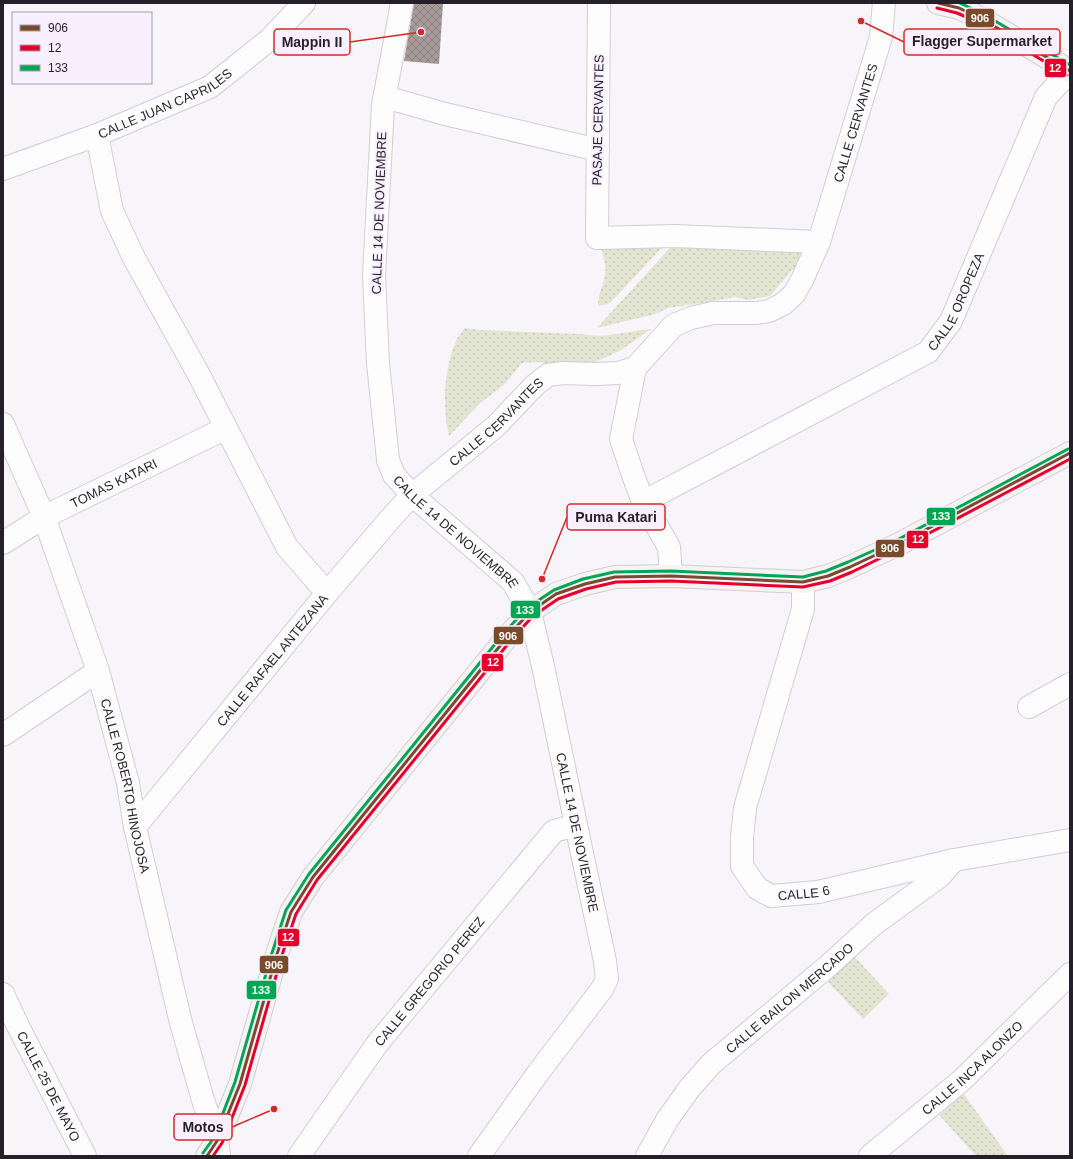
<svg xmlns="http://www.w3.org/2000/svg" width="1073" height="1159" viewBox="0 0 1073 1159" font-family="Arial,sans-serif">
	<style>
		.grass { fill: url(#grass-dots) }
		.building { fill: url(#building-cross-hatch) }
		.lines { fill: none; stroke-linecap: round; stroke-linejoin: round }
		.minor-casing { stroke: #d2cdd5; stroke-width: 24 }
		.tertiary-casing { stroke: #d2cdd5; stroke-width: 24 }
		.secondary-casing { stroke: #d2cdd5; stroke-width: 24 }
		.minor { stroke: #fefdfe; stroke-width: 22 }
		.tertiary { stroke: #fefdfe; stroke-width: 22 }
		.secondary { stroke: #f7f4f0; stroke-width: 22 }
		.bus-1-casing { stroke: #f8f0fe; stroke-width: 6 }
		.bus-2-casing { stroke: #f8f0fe; stroke-width: 6 }
		.bus-3-casing { stroke: #f8f0fe; stroke-width: 6 }
		.bus-1 { stroke: #7a4b2a; stroke-width: 3 }
		.bus-2 { stroke: #e4002b; stroke-width: 3 }
		.bus-3 { stroke: #00a651; stroke-width: 3 }
		.labels { text-anchor: middle; dominant-baseline: central; stroke-width: 4; stroke-linejoin: round; paint-order: stroke }
		.street-label { font-size: 13px; fill: #251f2a; stroke: #f8f0fe }
		.leader { fill: none; stroke: #d62828; stroke-width: 1.5 }
		.callout-dot { fill: #d62828; stroke: #f8f0fe; stroke-width: 1.5 }
		.callout { fill: #f8f0fe; stroke: #d62828; stroke-width: 1.5 }
		.callout-label { font-size: 14px; text-anchor: middle; font-weight: bold; fill: #251f2a }
		.line-badge { stroke: #f8f0fe; stroke-width: 1.5 }
		.badge-label { font-size: 11px; text-anchor: middle; font-weight: bold; fill: #fff }
	</style>
	<defs>
		<pattern id="grass-dots" width="8" height="8" patternUnits="userSpaceOnUse"><rect width="8" height="8" fill="#e2e5d2"/><path d="M2 2h.1M6 6h.1" fill="none" stroke="#c2c4b4" stroke-width="1.8" stroke-linecap="round"/></pattern>
		<pattern id="building-cross-hatch" width="8" height="8" patternUnits="userSpaceOnUse"><rect width="8" height="8" fill="#a89c9b"/><path d="M0 0l8 8M0 8l8-8" fill="none" stroke="#897f7f"/></pattern>
	</defs>
	<rect width="100%" height="100%" fill="#f7f4fa"/>
	<path class="grass" d="M669,240L613,300L608,304L598,306C598,293 603,287 605,275C607,263 602,253 599,241Z
		M677,240L808,245L795,267L770,296L748,300L736,297L701,303L668,308L655,314L597,328Z
		M465,328L480,330L578,334L602,336L651,329L621,350L602,359L579,367L537,362L522,363L504,385L480,403L449,436C442,407 444,369 456,341C458,336 462,332 465,328Z
		M854,956L889,994L863,1019L828,982Z
		M963,1093L1008,1156H976L939,1115Z"/>
	<path class="building" d="M414,3H443L439,64L404,61Z"/>
	<g class="lines">
		<g class="minor-casing">
			<g id="minor">
				<path id="s1" d="M402,3L383,105L374,276L378,363L388,460L394,475L412,495L513,582L530,612L543,666L576,825L605,961L607,979L602,989L538,1073L479,1156"/>
				<path d="M599,3L597,238L675,236L819,242"/>
				<path d="M385,97L445,114L598,150"/>
				<path d="M97,135L112,211L134,258L199,375L287,547L327,593"/>
				<path id="s2" d="M3,169L97,135L210,87L269,40L304,3"/>
				<path d="M635,368L621,439L632,472L643,502L669,547L671,576"/>
				<path id="s3" d="M3,424L44,517L98,671L128,783L135,827L181,1023L203,1100L217,1141L219,1154"/>
				<path id="s4" d="M643,502L928,352L951,321L1046,97L1070,71"/>
				<path id="s5" d="M3,543L44,517L226,428"/>
				<path id="s6" d="M803,582V609L745,808L742,837V866L757,888L771,896L818,892L954,860L1070,840"/>
				<path d="M1029,707L1070,684"/>
				<path d="M3,735L98,671"/>
				<path id="s7" d="M135,827L327,593L390,519L412,495L496,426L535,385L548,375L563,373L596,374L618,373L635,368L674,325L691,318L713,313H757L769,311L783,304L794,294L802,280L819,242L881,37L884,3"/>
				<path id="s8" d="M299,1156L377,1044L554,831L576,825"/>
				<path id="s9" d="M647,1156L667,1120L689,1089L711,1064L828,966L874,924L940,876L954,860"/>
				<path id="s10" d="M870,1156L962,1080L1070,974"/>
			</g>
		</g>
		<g class="tertiary-casing">
			<g id="tertiary">
				<path id="s11" d="M3,994L18,1026L85,1156"/>
			</g>
		</g>
		<g class="secondary-casing">
			<path id="secondary" d="M938,3L959,8L982,19L1070,71
				M207,1156L217,1141L240,1084L277,954L291,912L313,877L508,636L530,612L556,594L585,584L615,577L671,576L803,582L828,576L850,567L899,544L1070,453"/>
		</g>
		<use href="#minor" class="minor"/>
		<use href="#tertiary" class="tertiary"/>
		<use href="#secondary" class="secondary"/>
		<g class="bus-1-casing">
			<path id="bus-1" d="M938,3L959,8L982,19L1070,71
				M207,1156L217,1141L240,1084L277,954L291,912L313,877L508,636L530,612L556,594L585,584L615,577L671,576L803,582L828,576L850,567L899,544L1070,453"/>
		</g>
		<g class="bus-2-casing">
			<path id="bus-2" d="M937,8L957,13L980,23L1067,75
				M213,1156L222,1143L245,1085L282,955L296,914L317,880L512,639L533,616L558,599L586,589L616,582L671,581L803,587L830,581L852,572L901,548L1070,459"/>
		</g>
		<g class="bus-3-casing">
			<path id="bus-3" d="M960,3L985,15L1070,65
				M203,1153L213,1139L235,1082L272,953L286,910L309,874L504,633L527,608L554,590L583,579L614,572L671,571L803,577L826,571L848,562L897,540L1068,449"/>
		</g>
		<use href="#bus-1" class="bus-1"/>
		<use href="#bus-2" class="bus-2"/>
		<use href="#bus-3" class="bus-3"/>
	</g>
	<g class="labels">
		<g class="street-label">
			<text stroke="none"><textPath href="#s2" startOffset="175">CALLE JUAN CAPRILES</textPath></text>
			<text transform="translate(598 120) rotate(-89)">PASAJE CERVANTES</text>
			<text stroke="none"><textPath href="#s7" startOffset="1070">CALLE CERVANTES</textPath></text>
			<text transform="translate(379 213) rotate(-88)">CALLE 14 DE NOVIEMBRE</text>
			<text stroke="none"><textPath href="#s4" startOffset="380">CALLE OROPEZA</textPath></text>
			<text stroke="none"><textPath href="#s7" startOffset="544">CALLE CERVANTES</textPath></text>
			<text stroke="none"><textPath href="#s5" startOffset="126">TOMAS KATARI</textPath></text>
			<text stroke="none"><textPath href="#s1" startOffset="560">CALLE 14 DE NOVIEMBRE</textPath></text>
			<text stroke="none"><textPath href="#s7" startOffset="216">CALLE RAFAEL ANTEZANA</textPath></text>
			<text stroke="none"><textPath href="#s3" startOffset="383">CALLE ROBERTO HINOJOSA</textPath></text>
			<text stroke="none"><textPath href="#s1" startOffset="896">CALLE 14 DE NOVIEMBRE</textPath></text>
			<text stroke="none"><textPath href="#s6" startOffset="368">CALLE 6</textPath></text>
			<text stroke="none"><textPath href="#s8" startOffset="218">CALLE GREGORIO PEREZ</textPath></text>
			<text stroke="none"><textPath href="#s9" startOffset="215">CALLE BAILON MERCADO</textPath></text>
			<text stroke="none"><textPath href="#s10" startOffset="135">CALLE INCA ALONZO</textPath></text>
			<text stroke="none"><textPath href="#s11" startOffset="103">CALLE 25 DE MAYO</textPath></text>
		</g>
	</g>
	<path class="leader" d="M861 21L904 42M421 32L350 42M542 579L567 517M274 1109L232 1127"/>
	<g class="callout-dot">
		<circle cx="861" cy="21" r="4"/>
		<circle cx="421" cy="32" r="4"/>
		<circle cx="542" cy="579" r="4"/>
		<circle cx="274" cy="1109" r="4"/>
	</g>
	<g class="callout">
		<rect x="904" y="29" width="156" height="26" rx="4"/>
		<rect x="274" y="29" width="76" height="26" rx="4"/>
		<rect x="567" y="504" width="98" height="26" rx="4"/>
		<rect x="174" y="1114" width="58" height="26" rx="4"/>
	</g>
	<g class="callout-label">
		<text x="982" y="46">Flagger Supermarket</text>
		<text x="312" y="47">Mappin II</text>
		<text x="616" y="522">Puma Katari</text>
		<text x="203" y="1132">Motos</text>
	</g>
	<g class="line-badge">
		<rect x="965" y="8" width="30" height="20" rx="4" fill="#7a4b2a"/>
		<rect x="1044" y="58" width="23" height="20" rx="4" fill="#e4002b"/>
		<rect x="926" y="507" width="30" height="19" rx="4" fill="#00a651"/>
		<rect x="906" y="530" width="23" height="19" rx="4" fill="#e4002b"/>
		<rect x="875" y="539" width="30" height="19" rx="4" fill="#7a4b2a"/>
		<rect x="510" y="600" width="31" height="19" rx="4" fill="#00a651"/>
		<rect x="493" y="626" width="31" height="19" rx="4" fill="#7a4b2a"/>
		<rect x="481" y="653" width="23" height="19" rx="4" fill="#e4002b"/>
		<rect x="277" y="928" width="23" height="19" rx="4" fill="#e4002b"/>
		<rect x="259" y="955" width="30" height="19" rx="4" fill="#7a4b2a"/>
		<rect x="246" y="980" width="31" height="20" rx="4" fill="#00a651"/>
	</g>
	<g class="badge-label">
		<text x="980" y="22">906</text>
		<text x="1055" y="72">12</text>
		<text x="941" y="520">133</text>
		<text x="918" y="543">12</text>
		<text x="890" y="552">906</text>
		<text x="525" y="614">133</text>
		<text x="508" y="640">906</text>
		<text x="493" y="666">12</text>
		<text x="288" y="941">12</text>
		<text x="274" y="969">906</text>
		<text x="261" y="994">133</text>
	</g>
	<rect width="1073" height="1159" fill="none" stroke="#251f2a" stroke-width="8"/>
	<rect x="12" y="12" width="140" height="72" fill="#f8f0fe" stroke="#a49ca9"/>
	<rect x="20" y="25" width="20" height="6" fill="#7a4b2a" stroke="#a49ca9"/>
	<text x="48" y="32" font-size="12" fill="#251f2a">906</text>
	<rect x="20" y="45" width="20" height="6" fill="#e4002b" stroke="#a49ca9"/>
	<text x="48" y="52" font-size="12" fill="#251f2a">12</text>
	<rect x="20" y="65" width="20" height="6" fill="#00a651" stroke="#a49ca9"/>
	<text x="48" y="72" font-size="12" fill="#251f2a">133</text>
</svg>
